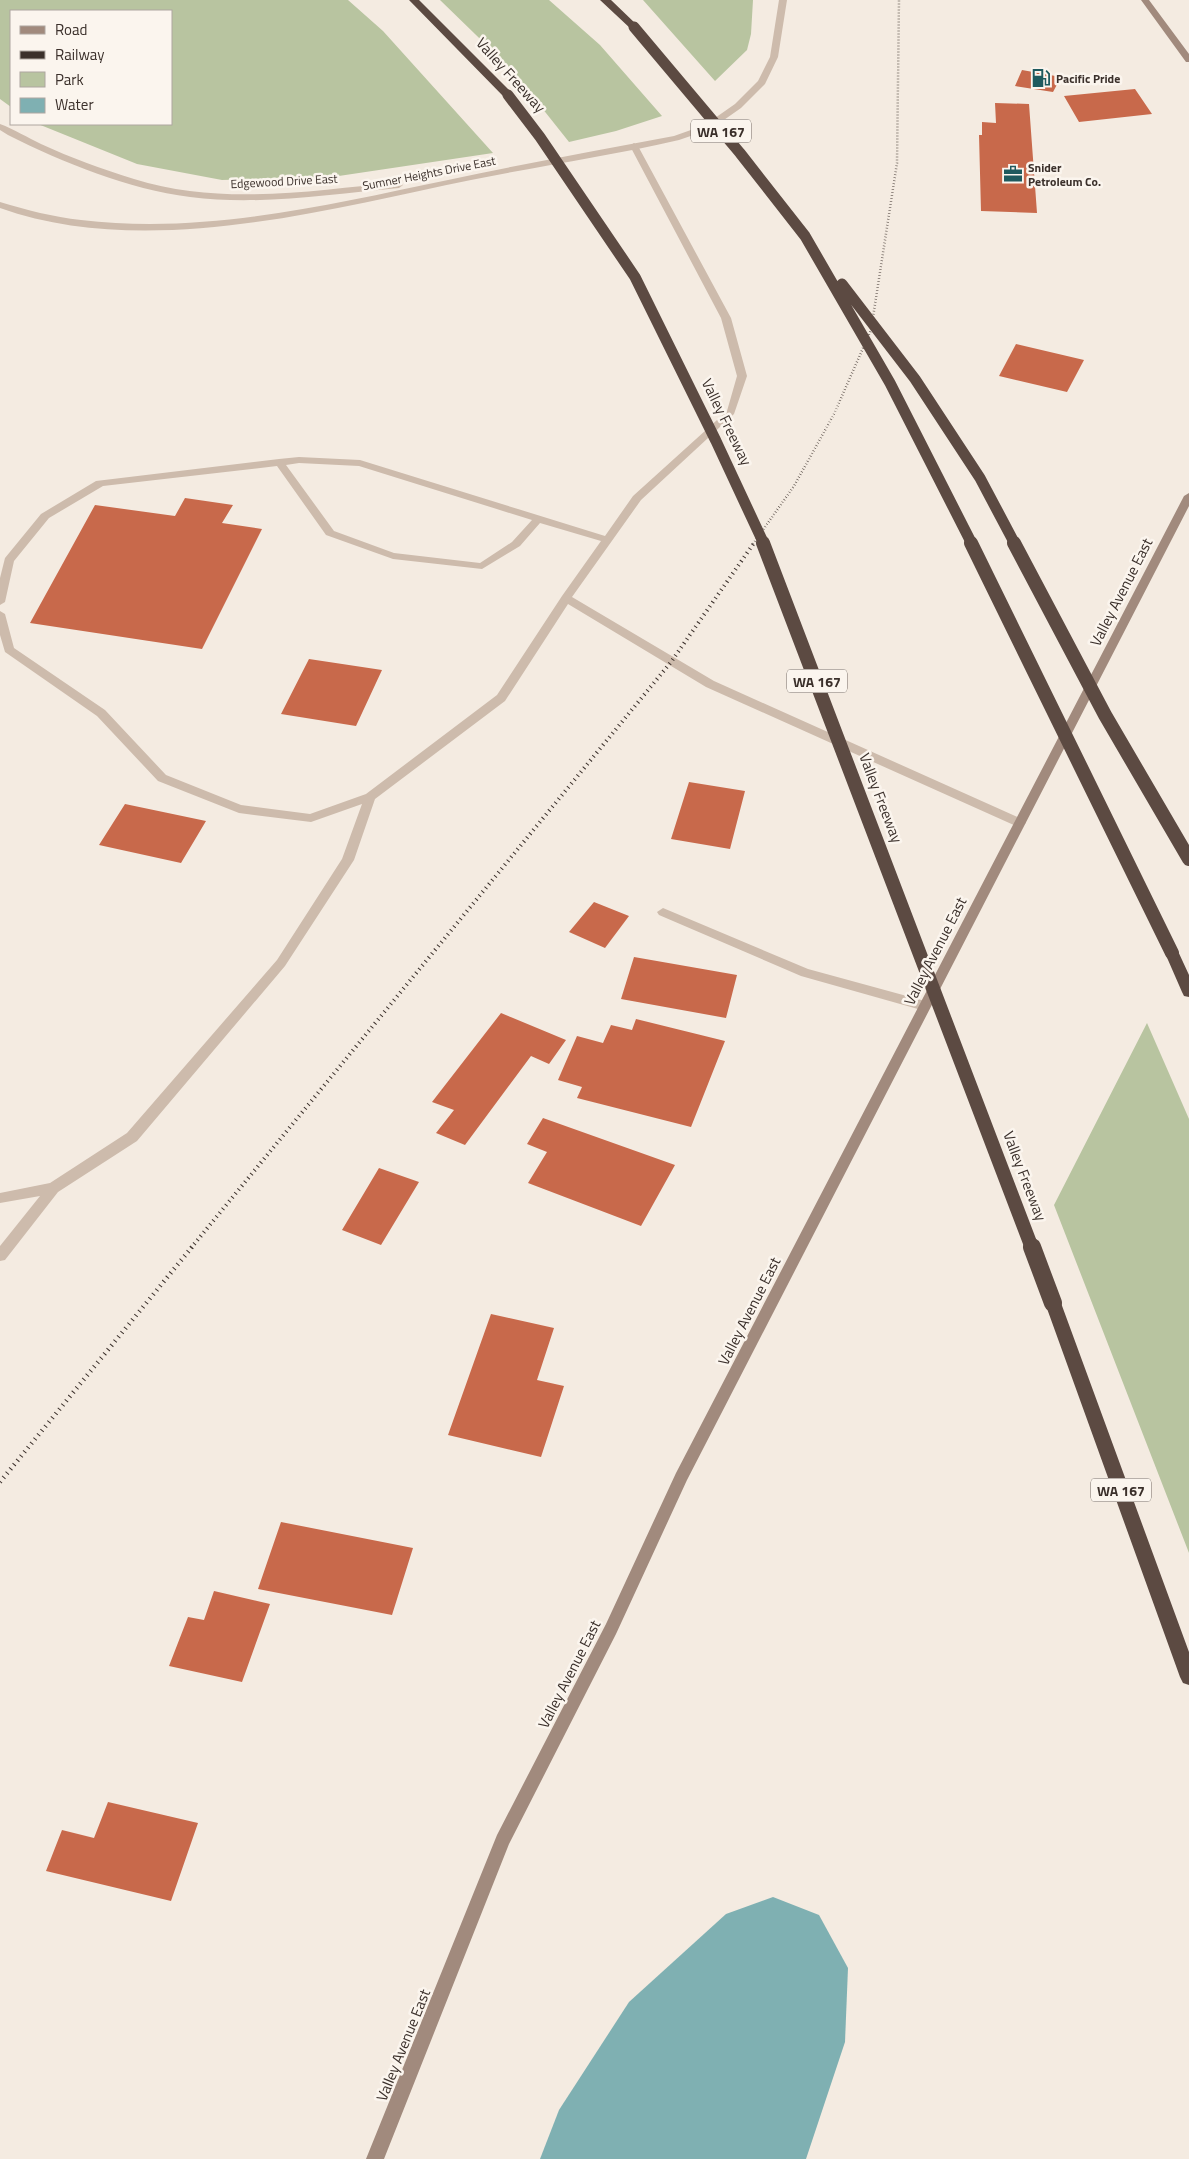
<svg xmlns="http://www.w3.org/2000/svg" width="1189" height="2159" viewBox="0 0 1189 2159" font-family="'Titillium Web',sans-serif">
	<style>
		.green { fill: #b8c4a0 }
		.water { fill: #7fb0b2 }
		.building { fill: #c8694b }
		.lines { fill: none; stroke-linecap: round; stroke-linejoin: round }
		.service { fill: #cdbbac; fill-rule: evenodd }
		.tertiary { fill: #cdbbac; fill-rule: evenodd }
		.secondary { fill: #a18a7d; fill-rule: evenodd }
		.motorway { fill: #5c4a42; fill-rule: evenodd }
		.rail-far2 { stroke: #3b302b; stroke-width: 2.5; stroke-dasharray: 0.5 2.5; stroke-linecap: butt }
		.rail-far1 { stroke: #3b302b; stroke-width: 4; stroke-dasharray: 1 4; stroke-linecap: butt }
		.rail { stroke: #3b302b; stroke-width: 4.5; stroke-dasharray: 1 4.5; stroke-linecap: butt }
		.motorway-bridge-far2 { stroke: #5c4a42; stroke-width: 11 }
		.motorway-bridge-far1 { stroke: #5c4a42; stroke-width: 14 }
		.motorway-bridge { stroke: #5c4a42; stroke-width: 18 }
		.labels { text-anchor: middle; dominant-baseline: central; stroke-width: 5; stroke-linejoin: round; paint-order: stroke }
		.far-poi-label { font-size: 12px; font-weight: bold; fill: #3b302b; stroke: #fbf5ee; text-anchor: start }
		.far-street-label { font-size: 12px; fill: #3b302b; stroke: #fbf5ee }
		.shield { fill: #fbf5ee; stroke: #756b66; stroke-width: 1 }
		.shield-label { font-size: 14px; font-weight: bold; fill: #3b302b }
		.street-label { font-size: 15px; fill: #3b302b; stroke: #fbf5ee }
	</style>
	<rect width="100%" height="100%" fill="#f4ebe1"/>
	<path class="green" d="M0,0H348L383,31L493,153L332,177L222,180L137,164L38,124H171V11H11V107L0,99Z
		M440,0H549L600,45L662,116L616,131L569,142L511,69Z
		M643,0H753L751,34L747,50L715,81Z
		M1147,1023L1189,1119V1553L1054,1205Z"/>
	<path class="water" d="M773,1897L819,1915L848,1968L845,2042L806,2159H540L559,2110L629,2002L726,1914Z"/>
	<path class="building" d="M1022,70L1061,77L1053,92L1015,86Z
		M1135,89L1152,114L1079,122L1064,96Z
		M995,103L1029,104L1037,213L981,211L979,135H982V122L996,123Z
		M1016,344L1084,360L1067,392L999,376Z
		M185,498L233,505L222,523L262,529L202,649L30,623L95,505L175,516Z
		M309,659L382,670L356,726L281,714Z
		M689,782L745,791L730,849L671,839Z
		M125,804L206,821L181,863L99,845Z
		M594,902L629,916L605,948L569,932Z
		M634,957L737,975L726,1018L621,999Z
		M501,1013L566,1040L549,1064L531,1056L465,1145L436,1133L454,1110L432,1102Z
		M636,1019L725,1041L691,1127L577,1098L582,1087L558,1080L577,1036L603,1043L611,1025L632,1030Z
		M543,1118L675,1165L641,1226L528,1183L547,1152L527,1144Z
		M379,1168L419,1182L381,1245L342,1230Z
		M491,1314L554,1328L537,1380L564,1386L541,1457L448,1435Z
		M281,1522L413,1548L392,1615L258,1589Z
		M214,1591L270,1604L242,1682L169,1666L188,1617L204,1620Z
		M108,1802L198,1823L171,1901L46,1871L62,1830L94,1838Z"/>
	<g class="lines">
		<path class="service" d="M634,143L638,146L731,318L747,376L734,414L641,500L572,597L714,681L1024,820L1026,823L1020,827L1016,826L706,687L568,604L505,701L375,799L354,860L285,966L137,1141L58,1192L5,1260L0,1261V1246L40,1196L0,1203V1193L50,1183L127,1133L277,960L342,859L362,804L311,822L239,813L158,781L97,716L5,652L0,635V611L5,614L14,648L105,710L166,775L241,805L310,814L366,794L497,695L562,596L601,541L540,523L520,546L482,569L393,559L326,535L277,466L103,486L49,518L14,561L5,602L0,605V578L5,558L41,514L96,481L279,459L299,457L360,460L605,536L633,496L727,411L737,376L721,318L630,146ZM299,463L359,466L532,520L512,542L480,563L394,553L334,531L286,465Z
			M663,908L808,969L925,1001L931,1006L925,1011L801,976L659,915L657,912Z"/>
		<path class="tertiary" d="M779,0H787L778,57L765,84L741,108L711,129L679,140C610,156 540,166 471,180C325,210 146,260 0,208V202C27,210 53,217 81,220C205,235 327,205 448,180C523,164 599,150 674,136L705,125L735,104L758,81L770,57Z
			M0,124C14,129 28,138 41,144C71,158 102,169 134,179C221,206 311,191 399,182L403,185L399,188C330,194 260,206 190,197C128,189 64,163 8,135L0,130Z"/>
		<path class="secondary" d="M1141,0H1149L1189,54V62H1186Z
			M1189,493V506L687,1480L616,1634L509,1844L384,2159H366L497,1835L606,1624L676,1473L1184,496Z"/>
		<path class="motorway" d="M409,0H419L512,93V97H504Z
			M600,0H611L637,25V29H631Z
			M1172,948L1177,949L1189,975V997L1184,996L1182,992L1165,953L1167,949Z
			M1053,1296L1059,1298L1061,1303L1189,1652V1685L1183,1683L1180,1677L1045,1303L1047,1298Z"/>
		<path class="rail-far2" d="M753,544L794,486L834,414L871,330L897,163L899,0"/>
		<path class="rail-far1" d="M191,1248L671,662L754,543"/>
		<path class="rail" d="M0,1482L192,1247"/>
		<path class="motorway-bridge-far2" d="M634,27L740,153L805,236L890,383L972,544
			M508,95L540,137L635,277L716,441L764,544
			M842,284L915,379L980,478L1015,544"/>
		<path class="motorway-bridge-far1" d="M763,543L1032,1248
			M971,543L1172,953
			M1014,543L1105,715L1189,859"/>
		<path class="motorway-bridge" d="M1032,1247L1053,1303"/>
	</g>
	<defs>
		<g id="fuel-bare" transform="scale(1.5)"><path d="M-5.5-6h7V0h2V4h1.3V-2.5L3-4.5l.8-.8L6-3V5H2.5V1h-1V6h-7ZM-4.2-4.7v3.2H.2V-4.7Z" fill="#1f5a5e" stroke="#fbf5ee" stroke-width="2.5" paint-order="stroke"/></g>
		<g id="office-bare" transform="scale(1.5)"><path d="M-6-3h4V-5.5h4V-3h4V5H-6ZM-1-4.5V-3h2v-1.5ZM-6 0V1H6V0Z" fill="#1f5a5e" stroke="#fbf5ee" stroke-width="2.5" paint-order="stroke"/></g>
	</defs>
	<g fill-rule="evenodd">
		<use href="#fuel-bare" x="1041" y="78"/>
		<use href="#office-bare" x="1013" y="174"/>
	</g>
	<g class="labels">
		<g class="far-poi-label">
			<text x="1056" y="78">Pacific Pride</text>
			<text x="1028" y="167">Snider<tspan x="1028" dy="14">Petroleum Co.</tspan></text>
		</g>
		<g class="far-street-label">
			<text transform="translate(429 173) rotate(-11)">Sumner Heights Drive East</text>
			<text transform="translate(284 181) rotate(-3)">Edgewood Drive East</text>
		</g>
		<g class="shield">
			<rect x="691" y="119.5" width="60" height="23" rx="4"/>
			<rect x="787" y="669.5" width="60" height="23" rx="4"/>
			<rect x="1091" y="1478.5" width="60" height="23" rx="4"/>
		</g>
		<g class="shield-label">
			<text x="721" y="131">WA 167</text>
			<text x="817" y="681">WA 167</text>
			<text x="1121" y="1490">WA 167</text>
		</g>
		<g class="street-label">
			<text transform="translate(511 75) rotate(48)">Valley Freeway</text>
			<text transform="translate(727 422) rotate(64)">Valley Freeway</text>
			<text transform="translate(1121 592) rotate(-63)">Valley Avenue East</text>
			<text transform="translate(881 798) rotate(69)">Valley Freeway</text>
			<text transform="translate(935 951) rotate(-63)">Valley Avenue East</text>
			<text transform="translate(1025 1176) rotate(69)">Valley Freeway</text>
			<text transform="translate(749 1311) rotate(-63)">Valley Avenue East</text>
			<text transform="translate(569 1674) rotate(-63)">Valley Avenue East</text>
			<text transform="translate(403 2045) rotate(-68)">Valley Avenue East</text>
		</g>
	</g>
	<rect x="10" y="10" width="162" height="115" fill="#fbf5ee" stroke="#aea6a0"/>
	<rect x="20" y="26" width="25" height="8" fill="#a18a7d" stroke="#aea6a0"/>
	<text x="55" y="35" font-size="15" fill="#3b302b">Road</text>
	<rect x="20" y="51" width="25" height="8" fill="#3b302b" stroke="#aea6a0"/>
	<text x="55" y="60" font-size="15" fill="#3b302b">Railway</text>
	<rect x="20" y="72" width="25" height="15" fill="#b8c4a0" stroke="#aea6a0"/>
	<text x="55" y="85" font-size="15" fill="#3b302b">Park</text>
	<rect x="20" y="98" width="25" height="15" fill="#7fb0b2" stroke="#aea6a0"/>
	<text x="55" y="110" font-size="15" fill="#3b302b">Water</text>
</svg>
